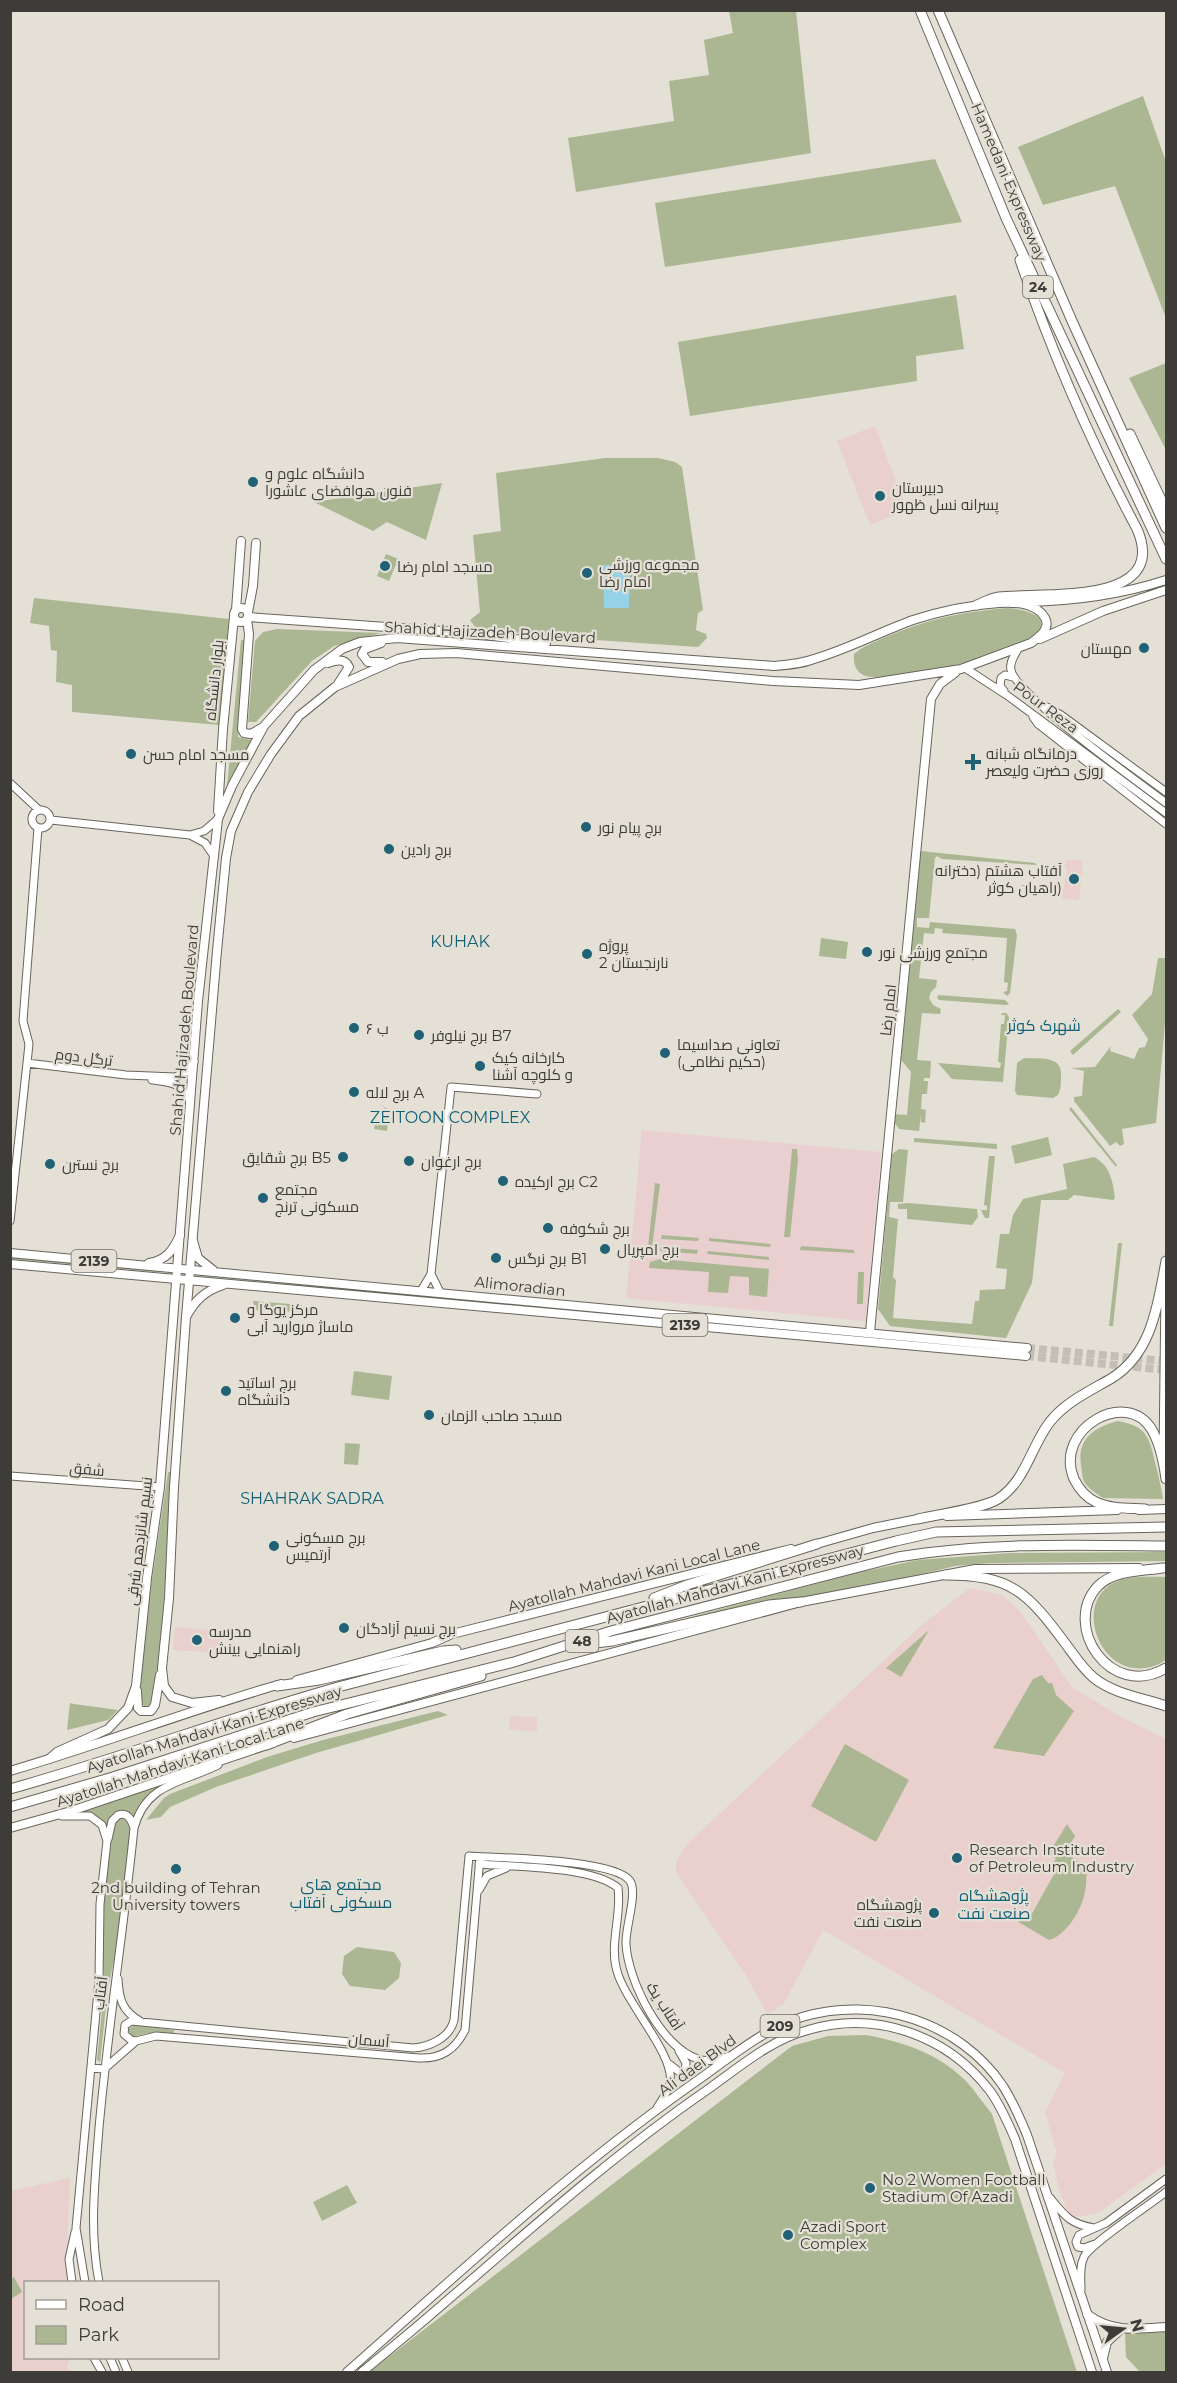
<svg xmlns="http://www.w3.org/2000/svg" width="1177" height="2383" viewBox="0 0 1177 2383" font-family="Montserrat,Cairo,sans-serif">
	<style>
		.industrial { fill: #eacfd0 }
		.education { fill: #ead0cc }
		.green { fill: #aab792 }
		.water { fill: #95d2e7 }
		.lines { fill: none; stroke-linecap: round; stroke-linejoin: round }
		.primary-tunnel { stroke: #c3bfb6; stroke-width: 8; stroke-dasharray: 8 4; stroke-linecap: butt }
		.tertiary-casing { stroke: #69655c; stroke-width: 9 }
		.secondary-casing { stroke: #69655c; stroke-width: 10 }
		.primary-casing { stroke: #69655c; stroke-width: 10 }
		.trunk-casing { stroke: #69655c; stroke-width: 11 }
		.tertiary { stroke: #fff; stroke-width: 7 }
		.secondary { stroke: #fff; stroke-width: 8 }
		.primary { stroke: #fff; stroke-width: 8 }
		.trunk { stroke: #fff; stroke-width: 9 }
		.poi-dot { fill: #206175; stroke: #e4e0d5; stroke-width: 2 }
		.labels { text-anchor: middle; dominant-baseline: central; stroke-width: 4.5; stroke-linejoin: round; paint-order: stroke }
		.shield { fill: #e4e0d5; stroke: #706d67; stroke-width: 1.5 }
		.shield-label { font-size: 14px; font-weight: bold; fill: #3e3c38 }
		.street-label { font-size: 15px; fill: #3e3c38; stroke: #e4e0d5 }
		.poi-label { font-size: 15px; fill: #3e3c38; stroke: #e4e0d5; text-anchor: start }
		.neighbourhood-label { font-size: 16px; fill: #106077; stroke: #e4e0d5 }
	</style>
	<rect width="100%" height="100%" fill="#e4e0d5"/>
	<path class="industrial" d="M642,1130L881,1152L866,1321L626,1298Z"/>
	<path class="education" d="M875,426L907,510L870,525L837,441Z
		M1066,859L1083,861L1079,900L1062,898L1067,868H1065Z
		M970,1588L1002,1595L1020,1611L1072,1687L1123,1718L1166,1739V2164L1098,2213L1079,2217L1068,2214L1059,2189L1053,2162L1057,2154L1045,2112L1065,2073L823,1930L783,2005L767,2014L745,1974L676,1873V1862L687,1844L924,1623Z
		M175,1627L221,1631L220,1653L173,1650Z
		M510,1716L537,1717V1731L509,1730Z
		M70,2178L66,2282H26V2358H70L67,2367L71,2372H11L10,2191Z"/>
	<path class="green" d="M729,11H796L811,153L576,192L568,138L674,121L669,81L709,75L704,40L733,33Z
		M1143,96L1166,162V318L1115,186L1043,205L1018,147Z
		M935,159L962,222L665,267L655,203Z
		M956,295L964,349L916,356L917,381L690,416L678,342Z
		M1166,363V450L1129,378Z
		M605,458H658L675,462L682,467L703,610L698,613L696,630L706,634L707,638L698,647L552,637L475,627L470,620L480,612L473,535L501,531L496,473Z
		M442,483L426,540L387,522L373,531L314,502Z
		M386,554L398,559L389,581L377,576Z
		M34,598L229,619L219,725L72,712V685L56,682L57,651L51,650L49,626L30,623Z
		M1007,608C1025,609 1058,617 1031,639C1009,656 893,683 866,676C856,673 853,664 854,654L862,648C913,623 950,613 1007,608Z
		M277,629L381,633L334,646L312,661L256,722H248L255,641L263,632Z
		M241,640L246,641L238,737L251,740L227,786Z
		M921,851L1035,863L1037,865L942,859L937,856L935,858L929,918H917V927L929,928L930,922L1015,929L1017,935L1010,993L1007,996L1003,992L1007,991L1008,983L1004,982L1007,938L942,933L943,929L935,928L934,934L924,933L919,978L937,980L936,987L931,992L929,998L933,1005L941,1009L940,1014L922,1013L917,1060L931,1061L930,1078H924V1081H928L927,1094H922L921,1109L926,1110L925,1123L921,1122V1115L919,1131L899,1129L894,1122V1114L907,1115L911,1072L901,1060Z
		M821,938L848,942L846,959L819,956Z
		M1158,958H1166V1013L1156,1123L1122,1129L1124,1144L1120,1146L1116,1142L1110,1146L1074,1101V1097L1082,1096L1084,1071L1071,1068L1095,1067L1111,1046L1110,1051L1134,1059L1139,1048L1145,1047L1148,1039L1132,1015L1152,994Z
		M938,995L1005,1000L1009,1004L1006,1005L939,1000L937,998Z
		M1118,1009L1121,1012L1073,1055L1070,1051Z
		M1002,1013H1006L1009,1017L1003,1082L952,1079L938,1063L1000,1068L1001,1063L998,1062L1001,1024H1004L1005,1015H1001Z
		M1024,1058C1039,1059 1063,1055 1061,1076C1061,1083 1061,1089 1058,1095L1053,1098L1017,1095L1015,1091L1017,1063Z
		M380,1104L389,1110L387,1131L374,1129L375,1124L384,1118L386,1113L385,1108Z
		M1071,1107L1117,1165L1116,1167L1069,1109Z
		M1048,1137L1052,1155L1015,1164L1011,1146Z
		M914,1138L997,1144V1149L914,1142Z
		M792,1149H797L798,1161L790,1237H784Z
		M899,1149L908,1150L903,1202H890L889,1217L898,1219L893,1277L896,1280L893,1318L972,1324L975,1301H979L980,1290L1005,1289L1007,1269L996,1268L1000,1234H1009L1013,1215L1023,1199L1067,1189L1063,1164L1094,1157C1110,1165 1113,1182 1115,1198L1113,1200L1074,1195L1068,1200H1041L1032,1283L1006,1338L890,1326L878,1309L892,1154Z
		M989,1156H995L989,1218H985L981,1210H987V1206L984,1205Z
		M655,1183L660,1184L651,1256H647Z
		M909,1203L977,1209L978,1217L972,1225L907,1219V1209H898V1204Z
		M662,1235L699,1238L698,1241L661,1239Z
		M709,1238L771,1244L770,1247L709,1241Z
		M1118,1243H1122L1113,1326H1109Z
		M801,1246L854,1250V1253L800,1250Z
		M661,1247L698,1250L697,1254L660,1251Z
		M708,1251L769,1257V1260L707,1254Z
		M10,1256L157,1269V1272L11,1259Z
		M660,1259L769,1269L767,1297L749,1295V1277L730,1276L728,1293L708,1292L709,1272L649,1268L650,1262Z
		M858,1272H864L863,1304H857Z
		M253,1301L302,1305L299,1312L254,1310Z
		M354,1371L392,1376L389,1400L351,1395Z
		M1118,1421C1146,1426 1149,1436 1155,1462C1158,1474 1161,1486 1163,1499L1103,1498C1097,1494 1089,1489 1085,1483C1082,1479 1082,1470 1081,1465C1077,1438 1095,1427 1118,1421Z
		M345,1443L360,1444L358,1465L344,1464Z
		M168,1472H171C168,1550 164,1628 152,1705L144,1706L140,1701V1688L149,1600Z
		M1166,1552V1561L989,1563L955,1566L897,1580L780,1601L612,1638L856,1573L918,1560L1010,1553Z
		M1166,1577V1659C1161,1664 1153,1667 1145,1668C1095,1675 1070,1592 1124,1579C1137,1576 1153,1577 1166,1577Z
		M929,1630L901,1677L886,1668Z
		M1042,1675L1048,1683H1052L1056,1695L1074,1711L1044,1756L993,1748L1033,1679Z
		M70,1703L74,1704L118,1710L108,1720L67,1730Z
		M438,1711L448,1715L316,1753L216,1787L170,1807L161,1817L146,1820L164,1798L170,1794L267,1757L323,1740Z
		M845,1744L909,1780L876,1842L811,1806Z
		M163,1783H168L148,1795L134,1818L124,1810L113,1814L109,1820L108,1836C98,1812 94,1815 70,1815Z
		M122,1817L127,1818L131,1827L121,1928L108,1988L100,2062L97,2060L104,1990L102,1915L111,1831L117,1819Z
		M1067,1824L1075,1836L1068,1848L1073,1851L1070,1856L1087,1867C1086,1875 1087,1884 1085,1891C1083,1908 1066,1936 1049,1940L1012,1918L1015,1911L1029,1919L1057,1869L1051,1865L1056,1859L1049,1853Z
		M357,1947L394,1952L401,1963L399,1978L385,1990L350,1986L342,1974L344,1956Z
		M134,2025L174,2030V2033H148L132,2037L128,2033V2029Z
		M866,2035C903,2042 938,2053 966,2081C975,2091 983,2103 992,2114L1077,2372H369L792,2046L828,2036Z
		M347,2185L357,2203L322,2221L313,2202Z
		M14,2277L22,2292L11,2299V2279Z
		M1166,2332V2372H1140L1126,2357L1125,2333Z"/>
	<path class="water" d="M603,565H630L629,608H604Z"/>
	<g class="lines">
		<path class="primary-tunnel" d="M1027,1348L1166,1361
			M1026,1356L1166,1370"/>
		<g class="tertiary-casing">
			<path id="tertiary" d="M1018,649C1015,655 1009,662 1011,670C1015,694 1141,784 1166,803
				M965,668L1008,696L1166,813
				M1004,691L1000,686L1001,678L1005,675L1013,677
				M1047,707L1061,715L1166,792
				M1033,717L1038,724L1166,824
				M10,783L39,810
				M32 819a9 9 0 1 1 18 0a9 9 0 1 1-18 0Z
				M51,820L190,835L205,843L214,856
				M190,835L204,831L218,819
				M27,1063L126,1075L175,1077L187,1072L194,1062
				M152,1080C170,1082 182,1083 190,1101
				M10,1221L29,1044L23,1021L38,828
				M431,1274L440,1292
				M421,1291L431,1274L451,1087L537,1094
				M10,1476L160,1487
				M62,1816H90L102,1825L107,1841L100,1904L99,1980L76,2228L85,2282
				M108,1839L112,1821L118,1815C128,1812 131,1819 134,1828
				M479,1864C514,1867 593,1866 618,1888
				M618,1888C622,1915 609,1944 617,1971C625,2002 676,2056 670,2083C668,2092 662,2100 657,2108
				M479,1890L487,1876L506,1868
				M118,1979C119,1999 122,2011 140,2021
				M136,2041L131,2040L124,2034L125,2025L131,2021L413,2048C429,2047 450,2038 454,2020L469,1856C498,1858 615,1859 630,1881C638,1893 625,1928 626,1944C628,1981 661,2047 698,2059C708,2063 719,2059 729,2056
				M669,2064L682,2074L685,2072L686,2063L679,2051
				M91,2068L104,2069L136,2041L156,2036L419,2058C441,2059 455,2050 465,2030L480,1857
				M1050,2198C1065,2216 1070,2224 1094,2228
				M1095,2244L1084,2248L1078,2247L1076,2242L1079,2235L1106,2223L1166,2179
				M72,2282L69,2259L75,2232
				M99,2282C89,2229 95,2181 99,2128C108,2027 124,1928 134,1828C146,1783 182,1783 218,1765
				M1081,2290C1081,2279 1079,2267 1084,2257C1091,2243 1151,2204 1166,2192
				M94,2358L102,2372
				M110,2358L116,2372
				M122,2358L128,2372"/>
		</g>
		<g class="secondary-casing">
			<path id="secondary" d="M1026,602C1075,601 1120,595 1166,580
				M234 615a7 7 0 1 1 14 0a7 7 0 1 1-14 0Z
				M236,610L241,541
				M248,612L253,586L256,543
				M248,617L470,633L546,643
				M247,619L249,634L242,729L244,733L251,734L263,727
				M1040,639L1103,611L1166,590
				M381,643L365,649L362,654L368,662H382
				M328,663C336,660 345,658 349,667L338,684
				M218,811L223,729L234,617
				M870,1332L931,699L940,684L956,672
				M137,1691L138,1708L141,1711H151L155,1705L160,1675
				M49,1759L57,1752L108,1729L128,1708L136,1686L147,1578L160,1487L198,1001L218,819L232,786L264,726L314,670L342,649L360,642L397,638L774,666C788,665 801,664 814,659C848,649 880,632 913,620C941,611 970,605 999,603C1014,602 1036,602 1045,618C1051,629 1039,637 1031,643L961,669L859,685L773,681L456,653L420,654L398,659L335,687L299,716L271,754L248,792L231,831L226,858L217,951L186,1317L174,1487L169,1598L162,1668L164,1686L172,1697L192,1703L219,1700
				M1087,2314C1112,2333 1137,2329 1166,2327
				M1103,2358L1107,2342L1120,2330"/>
		</g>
		<g class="primary-casing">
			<path id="primary" d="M193,1241L198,1258L213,1270
				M10,1253L1027,1348
				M149,1263C167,1260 173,1250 180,1235
				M10,1264L1026,1356
				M186,1317C195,1300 205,1291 223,1285
				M1139,1510L1166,1509
				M947,1516L1117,1510
				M813,1545L873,1528L923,1518
				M297,1680L432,1643L452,1634L791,1549
				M294,1738L801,1602L975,1569L1139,1568
				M10,1771C102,1744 190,1710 281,1684
				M10,1828L71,1811L273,1743
				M347,2372C459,2273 568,2172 691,2085C726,2061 761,2030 802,2017C875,1995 960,2022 1003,2086C1013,2102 1020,2118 1027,2135L1107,2372
				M362,2372C386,2352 411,2332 435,2311C524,2235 610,2157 707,2090C738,2068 770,2040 808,2030C876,2010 947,2035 990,2091C1001,2106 1008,2123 1015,2139L1092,2372"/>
		</g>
		<g class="trunk-casing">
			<path id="trunk" d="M920,10L1006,218L1166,559
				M938,10L1072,321L1166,528
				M1130,434L1166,510
				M977,605C984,602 991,598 999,597C1041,592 1171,607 1137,529C1091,443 1052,353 1020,260
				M1164,1454L1166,1291
				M1145,1509C1130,1508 1110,1509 1096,1502C1085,1497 1079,1489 1074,1479C1053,1429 1127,1387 1152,1430C1160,1444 1164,1464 1166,1479
				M918,1519C938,1514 982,1509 998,1499C1025,1482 1031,1447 1049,1423C1065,1402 1090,1391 1112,1378C1152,1353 1158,1304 1166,1261
				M1163,1568C1143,1571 1114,1570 1098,1586C1061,1625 1110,1701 1166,1668
				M945,1575C1011,1575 1027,1592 1065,1643C1074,1655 1082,1668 1094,1678C1114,1694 1143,1698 1166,1706
				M654,1598L687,1585L817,1544
				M587,1644L612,1641L769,1605L801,1602
				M277,1686L319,1680L443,1651L456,1650
				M266,1745L347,1714L481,1676
				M10,1789C121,1758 228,1718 338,1687L896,1541L936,1532L1166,1527
				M10,1807L113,1777L313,1712L514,1662L611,1631L898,1557C986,1542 1078,1545 1166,1546"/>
		</g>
		<use href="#tertiary" class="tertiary"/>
		<use href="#secondary" class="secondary"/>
		<use href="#primary" class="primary"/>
		<use href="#trunk" class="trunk"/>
	</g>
	<g class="poi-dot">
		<circle cx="253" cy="482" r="6"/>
		<circle cx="880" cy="496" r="6"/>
		<circle cx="385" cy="566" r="6"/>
		<circle cx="587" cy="573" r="6"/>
		<circle cx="1144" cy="648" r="6"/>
		<circle cx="131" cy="754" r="6"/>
		<path d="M970 753h6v6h6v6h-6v6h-6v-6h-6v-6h6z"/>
		<circle cx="586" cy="827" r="6"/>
		<circle cx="389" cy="849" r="6"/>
		<circle cx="1074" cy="879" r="6"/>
		<circle cx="867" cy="952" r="6"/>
		<circle cx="587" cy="954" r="6"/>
		<circle cx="354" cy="1028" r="6"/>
		<circle cx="419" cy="1035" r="6"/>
		<circle cx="665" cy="1053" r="6"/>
		<circle cx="480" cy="1066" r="6"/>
		<circle cx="354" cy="1092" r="6"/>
		<circle cx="343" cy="1157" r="6"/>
		<circle cx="409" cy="1161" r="6"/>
		<circle cx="50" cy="1164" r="6"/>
		<circle cx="503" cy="1181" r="6"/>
		<circle cx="263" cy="1198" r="6"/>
		<circle cx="548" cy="1228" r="6"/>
		<circle cx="605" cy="1249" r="6"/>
		<circle cx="496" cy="1258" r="6"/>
		<circle cx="235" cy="1318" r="6"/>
		<circle cx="226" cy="1391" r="6"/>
		<circle cx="429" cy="1415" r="6"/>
		<circle cx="274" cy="1546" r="6"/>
		<circle cx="344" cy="1628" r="6"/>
		<circle cx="197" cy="1640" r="6"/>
		<circle cx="957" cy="1858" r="6"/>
		<circle cx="176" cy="1869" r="6"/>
		<circle cx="934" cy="1913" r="6"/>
		<circle cx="870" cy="2188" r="6"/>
		<circle cx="788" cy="2235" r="6"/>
	</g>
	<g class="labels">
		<g class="shield">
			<rect x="1023" y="276" width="30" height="22" rx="4.5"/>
			<rect x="71.5" y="1250" width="45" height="22" rx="4.5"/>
			<rect x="662.5" y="1314" width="45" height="22" rx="4.5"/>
			<rect x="565.5" y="1630" width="33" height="22" rx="4.5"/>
			<rect x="760.5" y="2015" width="39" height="22" rx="4.5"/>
		</g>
		<g class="shield-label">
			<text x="1038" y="287">24</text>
			<text x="94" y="1261">2139</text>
			<text x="685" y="1325">2139</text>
			<text x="582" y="1641">48</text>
			<text x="780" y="2026">209</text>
		</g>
		<g class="street-label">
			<text transform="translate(1009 182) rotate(67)">Hamedani Expressway</text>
			<text transform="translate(490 632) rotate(3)">Shahid Hajizadeh Boulevard</text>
			<text transform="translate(214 680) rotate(-84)">بلوار دانشگاه</text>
			<text transform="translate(1046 707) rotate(36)">Pour Reza</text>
			<text transform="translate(888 1010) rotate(-84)">امام رضا</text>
			<text transform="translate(184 1030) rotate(-85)">Shahid Hajizadeh Boulevard</text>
			<text transform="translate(84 1057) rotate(7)">ترگل دوم</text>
			<text transform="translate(520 1286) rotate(6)">Alimoradian</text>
			<text transform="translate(87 1469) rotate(5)">شفق</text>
			<text transform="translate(139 1541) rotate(-83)">نسیم شانزدهم شرقی</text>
			<text transform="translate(634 1575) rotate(-14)">Ayatollah Mahdavi Kani Local Lane</text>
			<text transform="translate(735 1584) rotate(-15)">Ayatollah Mahdavi Kani Expressway</text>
			<text transform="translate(214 1729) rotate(-17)">Ayatollah Mahdavi Kani Expressway</text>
			<text transform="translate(180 1762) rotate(-18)">Ayatollah Mahdavi Kani Local Lane</text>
			<text transform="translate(100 1993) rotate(-83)">آفتاب</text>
			<text transform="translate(665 2006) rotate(57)">آفتاب یک</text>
			<text transform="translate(369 2040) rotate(5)">آسمان</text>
			<text transform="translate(697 2065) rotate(-36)">Ali daei Blvd</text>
		</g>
		<g class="poi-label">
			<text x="265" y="473">دانشگاه علوم و<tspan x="265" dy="17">فنون هوافضای عاشورا</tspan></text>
			<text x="892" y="487">دبیرستان<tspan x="892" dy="17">پسرانه نسل ظهور</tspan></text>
			<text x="599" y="564">مجموعه ورزشی<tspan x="599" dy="17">امام رضا</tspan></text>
			<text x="397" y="566">مسجد امام رضا</text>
			<text x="1132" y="648" text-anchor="end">مهستان</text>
			<text x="986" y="753">درمانگاه شبانه<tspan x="986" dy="17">روزی حضرت ولیعصر</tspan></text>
			<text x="143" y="754">مسجد امام حسن</text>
			<text x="598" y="827">برج پیام نور</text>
			<text x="401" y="849">برج رادین</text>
			<text x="1062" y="870" text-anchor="end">آفتاب هشتم (دخترانه<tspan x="1062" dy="17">راهیان کوثر)</tspan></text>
			<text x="599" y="945">پروژه<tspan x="599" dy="17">نارنجستان 2</tspan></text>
			<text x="879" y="952">مجتمع ورزشی نور</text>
			<text x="366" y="1028">ب ۶</text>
			<text x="431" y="1035">برج نیلوفر B7</text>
			<text x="677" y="1044">تعاونی صداسیما<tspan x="677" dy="17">(حکیم نظامی)</tspan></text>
			<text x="492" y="1057">کارخانه کیک<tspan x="492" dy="17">و کلوچه آشنا</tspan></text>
			<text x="366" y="1092">برج لاله A</text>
			<text x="331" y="1157" text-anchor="end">برج شقایق B5</text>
			<text x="421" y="1161">برج ارغوان</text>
			<text x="62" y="1164">برج نسترن</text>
			<text x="515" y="1181">برج ارکیده C2</text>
			<text x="275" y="1189">مجتمع<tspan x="275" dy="17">مسکونی ترنج</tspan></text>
			<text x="560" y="1228">برج شکوفه</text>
			<text x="617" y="1249">برج امپریال</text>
			<text x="508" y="1258">برج نرگس B1</text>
			<text x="247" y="1309">مرکز یوگا و<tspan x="247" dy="17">ماساژ مروارید آبی</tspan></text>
			<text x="238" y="1382">برج اساتید<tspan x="238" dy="17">دانشگاه</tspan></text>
			<text x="441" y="1415">مسجد صاحب الزمان</text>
			<text x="286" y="1537">برج مسکونی<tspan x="286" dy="17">آرتمیس</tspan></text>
			<text x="356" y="1628">برج نسیم آزادگان</text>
			<text x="209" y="1631">مدرسه<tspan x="209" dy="17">راهنمایی بینش</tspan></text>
			<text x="969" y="1849">Research Institute<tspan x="969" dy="17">of Petroleum Industry</tspan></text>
			<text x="176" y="1887" text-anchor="middle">2nd building of Tehran<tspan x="176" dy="17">University towers</tspan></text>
			<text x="922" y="1904" text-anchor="end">پژوهشگاه<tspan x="922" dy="17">صنعت نفت</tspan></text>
			<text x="882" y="2179">No 2 Women Football<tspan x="882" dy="17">Stadium Of Azadi</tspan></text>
			<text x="800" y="2226">Azadi Sport<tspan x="800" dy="17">Complex</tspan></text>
		</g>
		<g class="neighbourhood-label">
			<text x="460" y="941">KUHAK</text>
			<text x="1044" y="1025">شهرک کوثر</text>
			<text x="450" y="1117">ZEITOON COMPLEX</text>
			<text x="312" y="1498">SHAHRAK SADRA</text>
			<text x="341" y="1884">مجتمع های<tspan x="341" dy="18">مسکونی آفتاب</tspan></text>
			<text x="994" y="1895">پژوهشگاه<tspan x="994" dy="18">صنعت نفت</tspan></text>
		</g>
	</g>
	<rect width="1177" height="2383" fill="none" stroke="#3e3c38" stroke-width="24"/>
	<rect x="24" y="2281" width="195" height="78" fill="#e4e0d5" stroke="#a29e96" stroke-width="1.5"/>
	<rect x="36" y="2300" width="30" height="9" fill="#ffffff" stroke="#a29e96" stroke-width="1.5"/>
	<text x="78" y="2311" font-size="18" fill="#3e3c38">Road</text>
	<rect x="36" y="2326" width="30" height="18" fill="#aab792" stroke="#a29e96" stroke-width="1.5"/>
	<text x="78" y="2341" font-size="18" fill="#3e3c38">Park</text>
	<g transform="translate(1123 2329) rotate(75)" stroke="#e4e0d5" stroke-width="4.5" paint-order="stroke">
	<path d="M0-4.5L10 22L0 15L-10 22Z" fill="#3e3c38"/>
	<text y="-9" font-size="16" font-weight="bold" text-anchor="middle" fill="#3e3c38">N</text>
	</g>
</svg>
